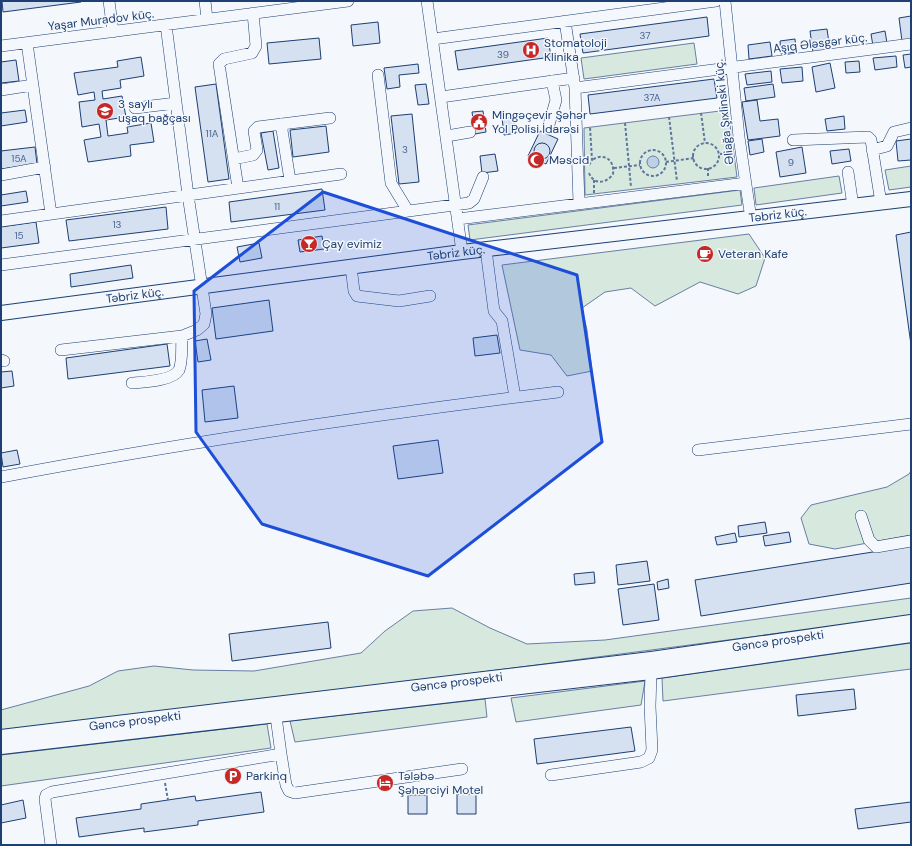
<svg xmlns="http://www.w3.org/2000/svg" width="912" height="846" viewBox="0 0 912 846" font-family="'DM Sans',sans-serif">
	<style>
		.green { fill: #d7e8df; stroke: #687fa3 }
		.water { fill: #bed0e5; stroke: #687fa3 }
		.building { fill: #d5e0f0; stroke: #1d3f73 }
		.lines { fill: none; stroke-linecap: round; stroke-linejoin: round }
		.minor-casing { stroke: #1d3f73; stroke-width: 12 }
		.major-casing { stroke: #1d3f73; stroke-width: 16 }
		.path { stroke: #5e769c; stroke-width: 2; stroke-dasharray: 3 2; stroke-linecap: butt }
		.minor { stroke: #f4f7fb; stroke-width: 11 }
		.major { stroke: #f4f7fb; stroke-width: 14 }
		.marked { fill: #1d4ed8; fill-opacity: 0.2; stroke: #1d4ed8; stroke-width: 3; stroke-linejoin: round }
		.labels { text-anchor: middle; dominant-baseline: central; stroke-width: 3; stroke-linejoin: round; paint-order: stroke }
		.number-label { font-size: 10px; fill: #4b6792 }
		.street-label { font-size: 12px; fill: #1d3f73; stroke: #f4f7fb }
		.poi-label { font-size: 12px; fill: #1d3f73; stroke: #f4f7fb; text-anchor: start }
	</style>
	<rect width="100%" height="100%" fill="#f4f7fb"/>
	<path class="green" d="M694,43L697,64L584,79L581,58Z
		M728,110L737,177L585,195L584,128Z
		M911,166V187L889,190L885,170Z
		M839,176L842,193L756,205L754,188Z
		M740,190L742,205L470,240L468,225Z
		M749,234L765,258L756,286L738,294L700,282L655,306L631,288L605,292L582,308L587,330L592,371L567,376L551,355L520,350L502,265Z
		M911,471V535L835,549L809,544L801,518L811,505L887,487L909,474Z
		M911,598V616L904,617L383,685L1,730V710L89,686L118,671L154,666L193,670L254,671L361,653L385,631L413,611L452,608L490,628L527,644L605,640Z
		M911,643V669L663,701L662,678Z
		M645,681L641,705L516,722L511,698Z
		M485,699L487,717L295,742L290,721Z
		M267,724L271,748L1,786V755Z"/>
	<path class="water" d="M647 162a6 6 0 1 1 12 0a6 6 0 1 1-12 0Z"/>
	<path class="building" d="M2,1H81V2L3,12Z
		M911,16V40L902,41L899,18Z
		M707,17L709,36L583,53L580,34Z
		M378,22L380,43L353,46L351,25Z
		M827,29L830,50L813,53L810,31Z
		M885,31L887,43L873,46L871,34Z
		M319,38L321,59L269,64L267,43Z
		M548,38L551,57L458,70L455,51Z
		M795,39L796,52L781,54L780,41Z
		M770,42L772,56L749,59L748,45Z
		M911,54V67L905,68L903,55Z
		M896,56L897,67L875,70L873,58Z
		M141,57L144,76L120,80L121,88L102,91L103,99L122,96L126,117L106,120L108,136L128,133L127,127L151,123L154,142L130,145L131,156L88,162L84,140L101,137L99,124L82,127L79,102L95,100L94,92L78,95L74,73L118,67L117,61Z
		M16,60L19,81L1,83V62Z
		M859,61L860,72L846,73L845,62Z
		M830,63L835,88L816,92L812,67Z
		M418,64L419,73L399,75L400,87L387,89L384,68Z
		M802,67L803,81L782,83L780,69Z
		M771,71L772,82L747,85L745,74Z
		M714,79L717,98L590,114L588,95Z
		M216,84L229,179L208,182L195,87Z
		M426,84L429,104L418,105L415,85Z
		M773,84L775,97L746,101L744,88Z
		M757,100L760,121L778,119L780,136L748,140L742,102Z
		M25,110L27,122L1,126V113Z
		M483,111L486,132L475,134L472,112Z
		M412,114L419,182L399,184L391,116Z
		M844,116L845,129L827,131L825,119Z
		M513,117L516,133L504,135L502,118Z
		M326,126L329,152L293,157L290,130Z
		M273,131L279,168L268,170L261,133Z
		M540,131L558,139L546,164L528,156Z
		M762,139L764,152L750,155L748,141Z
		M911,139V160L898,161L896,141Z
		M534 151a8 8 0 1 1 16 0a8 8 0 1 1-16 0Z
		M35,147L37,164L1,169V151Z
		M802,147L806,173L780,177L776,152Z
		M849,149L851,161L832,164L830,151Z
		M495,154L498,171L482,173L480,156Z
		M322,189L325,210L231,222L229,202Z
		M26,191L28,202L1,206V195Z
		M166,207L168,229L69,241L66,220Z
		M36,222L39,243L1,248V227Z
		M911,232V345L896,235Z
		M322,236L324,249L300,252L298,240Z
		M259,243L262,258L240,262L237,247Z
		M131,265L133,278L71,287L70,274Z
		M269,300L273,331L216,339L212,308Z
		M497,335L500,353L475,356L473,338Z
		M207,339L211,360L198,362L195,341Z
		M167,344L170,366L68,379L66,358Z
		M12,371L14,386L1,388V372Z
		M234,386L238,418L205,422L202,390Z
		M438,440L443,473L398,479L393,446Z
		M17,450L20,464L3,467L1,453Z
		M765,522L767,533L739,537L738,526Z
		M789,532L791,542L765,546L763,536Z
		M735,533L737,542L717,545L715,537Z
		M911,546V583L701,616L695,580Z
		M647,561L650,581L618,585L616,565Z
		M594,572L595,583L575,585L574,574Z
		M668,579L669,588L658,590L657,582Z
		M654,584L659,620L623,625L618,589Z
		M328,622L331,648L232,661L229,634Z
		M854,689L856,709L798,716L796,695Z
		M631,727L635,751L537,764L534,739Z
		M261,792L264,812L198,821V825L144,832V828L79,837L76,818L141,809V804L195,796L196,801Z
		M457,794H476V814H457Z
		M408,795H427V814H408Z
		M23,800L26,818L1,823V805Z
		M911,802V822L858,829L855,809Z"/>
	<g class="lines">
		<g class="minor-casing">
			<path id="minor" d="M109,1L113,32
				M205,1L207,19
				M427,1L462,252
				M725,1L739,137L751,219
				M565,21L575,88L579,203
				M433,39L716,1
				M27,43L51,214
				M1,46L348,1
				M378,75L391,183L408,211
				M575,88L911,44
				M1,90L33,85
				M441,97L574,78
				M135,108L176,103
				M281,124L290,180
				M548,128L556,100L552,81
				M447,136L470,132
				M793,140L868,137L871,140L881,203
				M872,150L887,146L894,132L911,128
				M234,159L253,155L257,150L254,131L258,127L330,118
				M848,172L853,206
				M1,175L45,167
				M238,188L219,64L224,59L252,53L256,46L253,13
				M458,219L746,183
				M1,221L341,174
				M486,250L494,311L502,321L515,397
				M1,265L469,203L474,199L483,177
				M351,267L354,291L357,296L399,301L430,296
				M61,350L182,336
				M1,360L4,361
				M132,383C144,382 173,381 179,370C183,361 181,346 182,336L197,330L204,324L206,314L188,195L166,25
				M698,450L911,424
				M1,477C186,442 372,415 558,392
				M861,516L869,540L876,547L911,541
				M281,754L286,785L289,791L295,793L462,769
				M551,775L641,762L649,758L652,750L650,706L651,672
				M51,845L45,799L46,795L52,792L281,754L275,709"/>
		</g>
		<g class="major-casing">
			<g id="major">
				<path id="s1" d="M1,313L462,252L911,199"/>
				<path id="s2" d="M1,737L651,659L911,622"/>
				<path d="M1,747L651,672L911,635"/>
			</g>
		</g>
		<path class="path" d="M701,113L705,143
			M669,117L677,181
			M625,123L631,187
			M693 156a13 13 0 1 1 26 0a13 13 0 1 1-26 0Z
			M640 163a13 13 0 1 1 26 0a13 13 0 1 1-26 0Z
			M720,154L732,153
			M666,162L694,158
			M589,165L592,160L590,127
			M614,168L640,165
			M708,168V177
			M589,173C594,186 607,183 613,174C615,160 604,152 592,160
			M594,180V193
			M165,783L168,800"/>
		<use href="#minor" class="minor"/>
		<use href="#major" class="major"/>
	</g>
	<path class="marked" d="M323,192L577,275L602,442L428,576L262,524L196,432L194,291Z"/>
	<defs>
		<g id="hospital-disc" transform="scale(0.9)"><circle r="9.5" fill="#c62828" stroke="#f4f7fb"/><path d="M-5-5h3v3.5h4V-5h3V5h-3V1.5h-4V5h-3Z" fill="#fff"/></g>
		<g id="school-disc" transform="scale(0.9)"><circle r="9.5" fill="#c62828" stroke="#f4f7fb"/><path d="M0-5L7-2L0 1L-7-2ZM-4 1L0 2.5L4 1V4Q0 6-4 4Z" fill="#fff"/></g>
		<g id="civic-disc" transform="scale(0.9)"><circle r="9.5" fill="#c62828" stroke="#f4f7fb"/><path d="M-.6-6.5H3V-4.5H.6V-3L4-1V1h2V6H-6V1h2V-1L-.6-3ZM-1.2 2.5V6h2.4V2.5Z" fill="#fff"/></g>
		<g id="mosque-disc" transform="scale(0.9)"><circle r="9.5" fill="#c62828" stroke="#f4f7fb"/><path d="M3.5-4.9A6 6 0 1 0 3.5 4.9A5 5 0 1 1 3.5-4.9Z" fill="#fff"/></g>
		<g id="bar-disc" transform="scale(0.9)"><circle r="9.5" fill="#c62828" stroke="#f4f7fb"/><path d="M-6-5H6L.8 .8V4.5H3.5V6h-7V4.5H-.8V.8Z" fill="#fff"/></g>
		<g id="cafe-disc" transform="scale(0.9)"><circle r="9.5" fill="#c62828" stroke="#f4f7fb"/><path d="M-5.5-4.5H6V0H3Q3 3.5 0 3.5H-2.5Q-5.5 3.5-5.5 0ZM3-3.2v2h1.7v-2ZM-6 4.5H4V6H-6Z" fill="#fff"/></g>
		<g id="parking-disc" transform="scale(0.9)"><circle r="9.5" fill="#c62828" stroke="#f4f7fb"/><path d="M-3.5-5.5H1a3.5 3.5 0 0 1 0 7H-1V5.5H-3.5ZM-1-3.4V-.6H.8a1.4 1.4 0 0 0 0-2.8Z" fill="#fff"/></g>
		<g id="hotel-disc" transform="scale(0.9)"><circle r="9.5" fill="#c62828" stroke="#f4f7fb"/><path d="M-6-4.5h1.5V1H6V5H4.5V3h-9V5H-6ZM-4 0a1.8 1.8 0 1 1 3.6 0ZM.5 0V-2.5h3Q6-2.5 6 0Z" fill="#fff"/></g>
	</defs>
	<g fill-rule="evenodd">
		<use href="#hospital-disc" x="531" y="50"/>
		<use href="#school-disc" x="105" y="111"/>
		<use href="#civic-disc" x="479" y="122"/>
		<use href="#mosque-disc" x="536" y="160"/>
		<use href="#bar-disc" x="309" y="244"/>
		<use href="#cafe-disc" x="705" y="254"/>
		<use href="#parking-disc" x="233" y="776"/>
		<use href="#hotel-disc" x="385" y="783"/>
	</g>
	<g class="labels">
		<g class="number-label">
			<text x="645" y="35">37</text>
			<text x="503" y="54">39</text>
			<text x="652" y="97">37A</text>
			<text x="212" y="133">11A</text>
			<text x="405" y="149">3</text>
			<text x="19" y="158">15A</text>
			<text x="791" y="162">9</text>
			<text x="277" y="206">11</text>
			<text x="117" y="224">13</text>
			<text x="19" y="235">15</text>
		</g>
		<g class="street-label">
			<text transform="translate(101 20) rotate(-7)">Yaşar Muradov küç.</text>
			<text transform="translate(820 43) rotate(-7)">Aşıq Ələsgər küç.</text>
			<text transform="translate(724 112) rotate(-96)">Əliağa Şıxlinski küç.</text>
			<text stroke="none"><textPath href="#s1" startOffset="783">Təbriz küç.</textPath></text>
			<text stroke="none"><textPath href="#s1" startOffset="459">Təbriz küç.</textPath></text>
			<text stroke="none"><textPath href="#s1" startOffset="135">Təbriz küç.</textPath></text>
			<text stroke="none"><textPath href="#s2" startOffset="783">Gəncə prospekti</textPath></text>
			<text stroke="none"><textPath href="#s2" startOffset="459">Gəncə prospekti</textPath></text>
			<text stroke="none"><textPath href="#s2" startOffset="135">Gəncə prospekti</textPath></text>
		</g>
		<g class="poi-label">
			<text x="544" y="43">Stomatoloji<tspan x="544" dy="14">Klinika</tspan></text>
			<text x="118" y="104">3 saylı<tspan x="118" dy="14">uşaq bağçası</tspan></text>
			<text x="492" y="115">Mingəçevir Şəhər<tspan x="492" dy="14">Yol Polisi İdarəsi</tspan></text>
			<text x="549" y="160">Məscid</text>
			<text x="322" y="244">Çay evimiz</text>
			<text x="718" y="254">Veteran Kafe</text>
			<text x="246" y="776">Parkinq</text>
			<text x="398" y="776">Tələbə<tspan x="398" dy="14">Şəhərciyi Motel</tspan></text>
		</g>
	</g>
	<rect width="912" height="846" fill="none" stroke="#1d3f73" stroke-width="4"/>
</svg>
